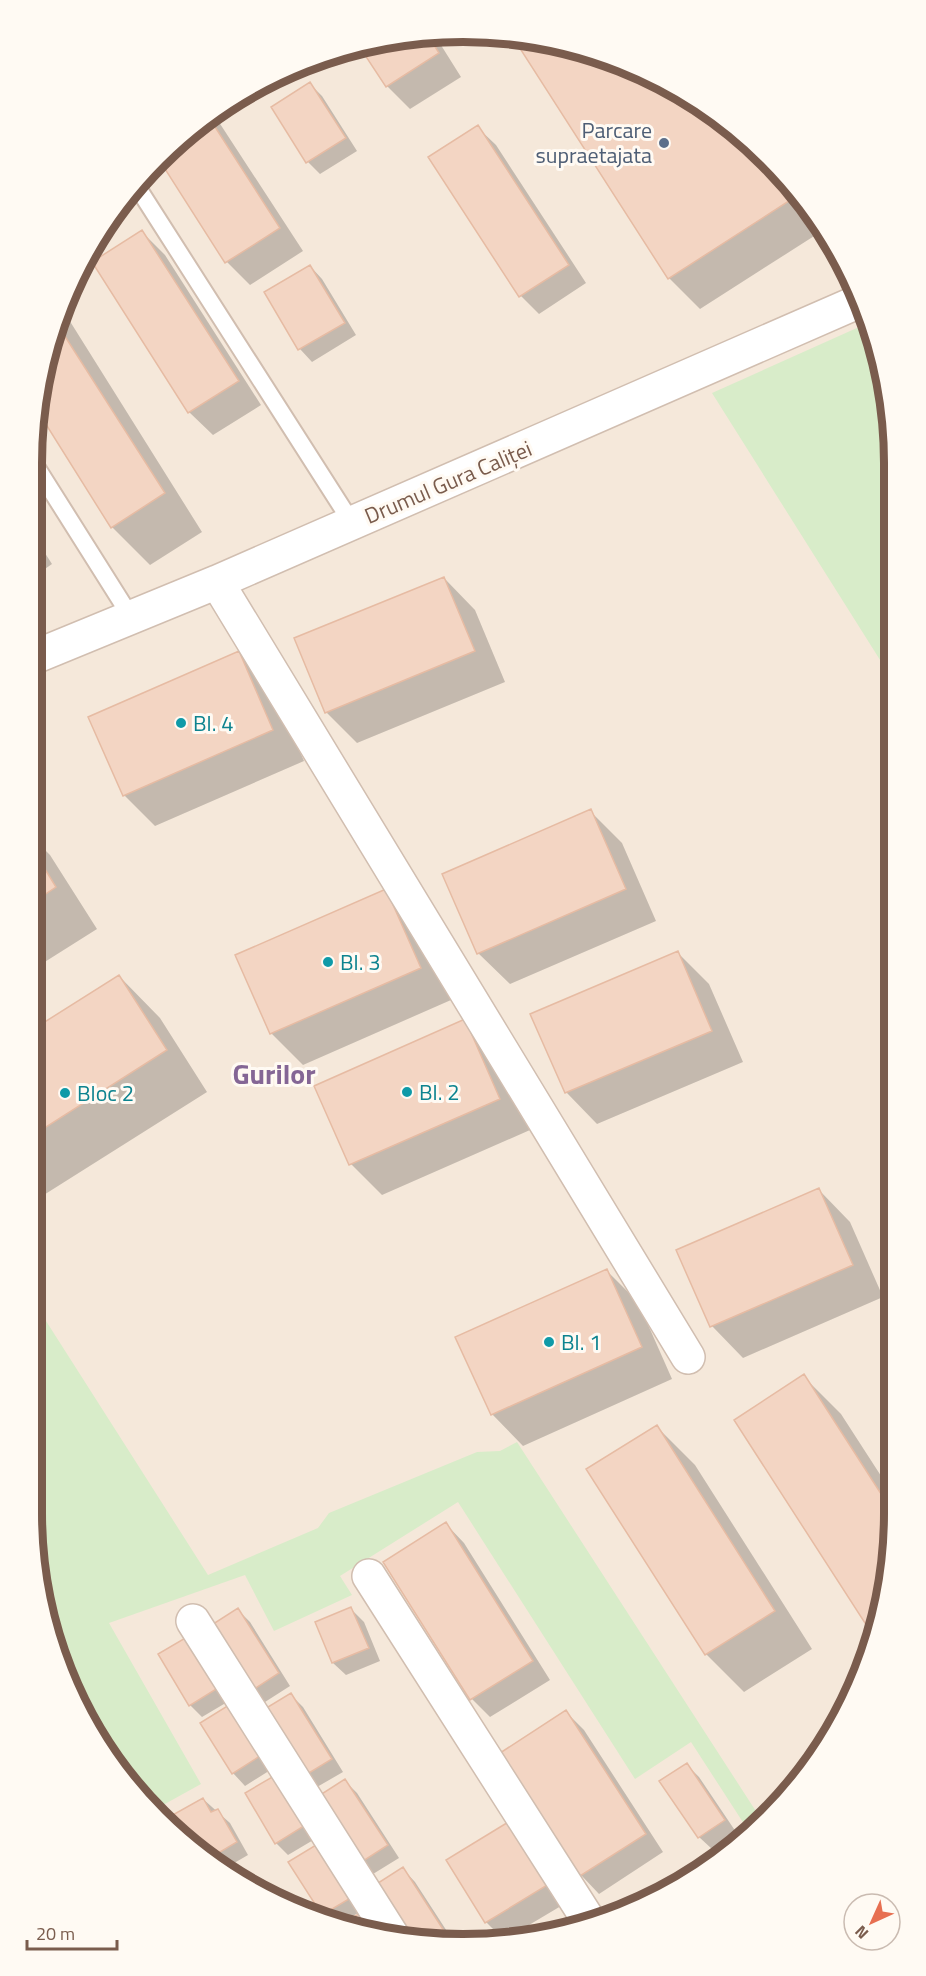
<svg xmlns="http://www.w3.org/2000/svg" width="926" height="1976" viewBox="0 0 926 1976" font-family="'Titillium Web',sans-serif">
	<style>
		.residential { fill: #f5e8da }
		.green { fill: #d8ecc9 }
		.shadow { fill: #0003 }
		.building { fill: #f3d5c3; stroke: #e6bba3; stroke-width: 1.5 }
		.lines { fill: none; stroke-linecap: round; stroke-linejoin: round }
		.service-casing { stroke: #d1beb0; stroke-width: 20 }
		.minor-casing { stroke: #d1beb0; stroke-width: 36 }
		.service { stroke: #fff; stroke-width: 16 }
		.minor { stroke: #fff; stroke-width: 33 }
		.service-dot { fill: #5c6f8a; stroke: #fffaf3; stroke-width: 2 }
		.culture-dot { fill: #0f9aa8; stroke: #fffaf3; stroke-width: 2 }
		.labels { text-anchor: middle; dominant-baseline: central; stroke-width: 6; stroke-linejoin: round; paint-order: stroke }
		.service-label { font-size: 22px; fill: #4e5e75; stroke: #fffaf3; text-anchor: end }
		.street-label { font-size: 22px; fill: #7a5c4d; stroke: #fffaf3 }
		.culture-label { font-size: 22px; fill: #0d838f; stroke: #fffaf3; text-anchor: start }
		.district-label { font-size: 28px; font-weight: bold; fill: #846695; stroke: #fffaf3 }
		.rim { fill: none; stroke: #7a5c4d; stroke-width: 8 }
	</style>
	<rect width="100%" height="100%" fill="#fdf6ec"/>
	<path class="residential" d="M463,32L547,40L628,64L725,120L805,200L862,298L891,406L894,1513L886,1597L862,1678L787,1798L678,1887L601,1922L520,1941L379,1936L248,1887L138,1797L89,1728L55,1652L32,1513V463L40,378L64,298L104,224L158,158L223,104L298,64L378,40Z"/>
	<path class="green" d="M868,323L891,406L892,679L712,393Z
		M32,1299L208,1575L318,1528L329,1513L477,1452L500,1451L517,1442L761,1819L748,1830L691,1742L635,1779L458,1502L340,1576L352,1595L274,1631L245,1575L109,1623L201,1784L154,1810L138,1797L101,1744L83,1714L55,1652L32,1513Z"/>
	<path class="shadow" d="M434,34L461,77L410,109L387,86L361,45L378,40Z
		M514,37L547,40L628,64L725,120L798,193L822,231L700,309L669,278Z
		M310,84L322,96L357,151L320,174L308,162Z
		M213,113L303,251L250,285L227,262L159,157Z
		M477,127L496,145L586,283L539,314L521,296Z
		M142,232L165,255L261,405L213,435L189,412Z
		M310,266L322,279L356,335L312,362L300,349L266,293Z
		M61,307L202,532L150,565L112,527L37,407L40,378Z
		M32,533L52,564L32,578Z
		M444,578L475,610L505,682L357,743L326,712Z
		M239,652L270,684L304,761L155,826L124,795Z
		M590,811L622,843L656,921L510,984L478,953Z
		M32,837L50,855L97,929L32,970Z
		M386,891L417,922L451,1000L303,1065L272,1034L237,956Z
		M677,952L709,984L743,1062L597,1124L566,1092Z
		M119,976L160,1018L207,1092L39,1198L32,1190V1032Z
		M465,1021L496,1053L530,1130L382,1195L351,1164Z
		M819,1190L850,1222L883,1297L743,1358L712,1326Z
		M607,1271L638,1302L672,1379L523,1446L492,1414Z
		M803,1376L841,1414L894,1496L886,1597L875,1635L736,1420Z
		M657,1427L695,1465L812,1649L744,1692L706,1654L589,1470Z
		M446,1524L464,1543L550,1680L490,1717L472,1699L385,1562Z
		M351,1609L364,1622L380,1661L346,1675L333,1663L317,1623Z
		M238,1610L250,1622L290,1686L265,1702L252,1690Z
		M186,1639L229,1701L202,1717L190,1705Z
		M291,1695L303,1707L343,1772L317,1787L305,1775Z
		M228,1707L272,1769L245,1786L233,1773Z
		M566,1712L584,1730L663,1852L599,1894L581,1875L502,1753Z
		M687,1765L699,1777L736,1832L712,1849L699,1837Z
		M274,1778L315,1839L288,1855L276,1843Z
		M345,1781L357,1793L399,1858L373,1874L361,1862Z
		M203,1799L230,1823L248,1855L229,1866L225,1862L220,1864L178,1830L171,1817Z
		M510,1823L566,1903L504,1940L486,1922Z
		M316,1847L360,1912L342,1922L321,1914L290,1863Z
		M403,1869L415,1882L452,1939L410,1937L377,1886Z"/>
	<path class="building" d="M428,35L439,53L386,87L359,46L378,40Z
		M512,36L547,40L628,64L725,120L770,165L792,199L668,279Z
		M310,82L346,138L306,163L271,107Z
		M208,116L280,228L225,263L158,158Z
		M478,125L569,265L519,297L428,157Z
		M142,230L239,381L188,413L92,262Z
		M310,265L345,323L298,350L264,292Z
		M59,327L165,493L111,528L37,410L40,378L55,330Z
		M444,577L475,651L325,713L294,638Z
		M239,651L273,730L123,796L88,717Z
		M591,809L626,889L477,954L442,874Z
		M32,848L56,887L32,903Z
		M386,889L421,968L270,1034L235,955Z
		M678,951L712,1031L565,1093L530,1014Z
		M119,975L167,1050L32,1136V1030Z
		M465,1019L500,1099L349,1165L314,1086Z
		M819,1188L853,1265L710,1327L676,1250Z
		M607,1269L642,1347L491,1415L455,1337Z
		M804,1374L894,1514L886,1597L874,1637L734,1420Z
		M657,1425L775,1611L705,1655L586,1469Z
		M446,1522L533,1661L470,1700L383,1562Z
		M351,1607L369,1648L332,1663L315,1622Z
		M238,1608L279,1673L251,1691L210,1626Z
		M187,1637L218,1688L189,1706L158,1654Z
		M291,1693L332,1759L304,1776L263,1710Z
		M229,1705L260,1756L232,1774L200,1723Z
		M566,1710L646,1834L580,1876L500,1753Z
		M687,1763L725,1820L698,1838L659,1781Z
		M274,1776L304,1826L275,1844L245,1793Z
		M345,1779L388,1845L360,1863L317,1797Z
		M203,1798L211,1812L218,1809L237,1842L215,1855L213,1849L206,1853L175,1827L169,1817Z
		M510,1821L549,1884L485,1923L446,1860Z
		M316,1845L349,1899L322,1915L288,1862Z
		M403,1867L446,1934L440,1938L408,1937L375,1885Z
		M360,1913L373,1934L344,1923Z"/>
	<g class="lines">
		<g class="service-casing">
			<path id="service" d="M136,185L352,523
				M32,460L131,617"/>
		</g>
		<g class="minor-casing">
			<path id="minor" d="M217,582L688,1357
				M32,658L217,582L862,300
				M369,1576L591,1924
				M193,1621L393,1937"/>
		</g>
		<use href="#service" class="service"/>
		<use href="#minor" class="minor"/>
	</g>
	<circle class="service-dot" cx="664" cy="143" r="6"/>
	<g class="culture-dot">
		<circle cx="181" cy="723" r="6"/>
		<circle cx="328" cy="962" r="6"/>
		<circle cx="407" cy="1092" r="6"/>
		<circle cx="65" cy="1093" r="6"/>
		<circle cx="549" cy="1342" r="6"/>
	</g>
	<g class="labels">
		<g class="service-label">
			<text x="652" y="130">Parcare<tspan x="652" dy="25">supraetajata</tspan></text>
		</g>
		<g class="street-label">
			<text transform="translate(448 482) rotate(-23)">Drumul Gura Caliței</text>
		</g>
		<g class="culture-label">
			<text x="193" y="723">Bl. 4</text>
			<text x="340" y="962">Bl. 3</text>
			<text x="419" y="1092">Bl. 2</text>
			<text x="77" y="1093">Bloc 2</text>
			<text x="561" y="1342">Bl. 1</text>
		</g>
		<g class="district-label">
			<text x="274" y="1073">Gurilor</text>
		</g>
	</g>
	<path d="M0 0H926V1976H0ZM463 42H463A421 421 0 0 1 884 463V1513A421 421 0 0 1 463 1934H463A421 421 0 0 1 42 1513V463A421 421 0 0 1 463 42Z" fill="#fffaf3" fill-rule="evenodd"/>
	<path class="rim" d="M463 42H463A421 421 0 0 1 884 463V1513A421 421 0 0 1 463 1934H463A421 421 0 0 1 42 1513V463A421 421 0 0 1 463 42Z"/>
	<g transform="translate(872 1922) rotate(225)"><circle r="28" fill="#fffaf3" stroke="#cabbb1" stroke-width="1.5"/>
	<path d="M0-4.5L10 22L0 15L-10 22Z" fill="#e76f51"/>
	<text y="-9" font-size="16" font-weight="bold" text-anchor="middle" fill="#7a5c4d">N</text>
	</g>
	<path d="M27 1940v9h90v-9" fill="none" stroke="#7a5c4d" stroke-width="3"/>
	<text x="36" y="1940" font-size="18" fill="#7a5c4d" stroke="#fffaf3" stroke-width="4.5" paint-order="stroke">20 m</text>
</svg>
